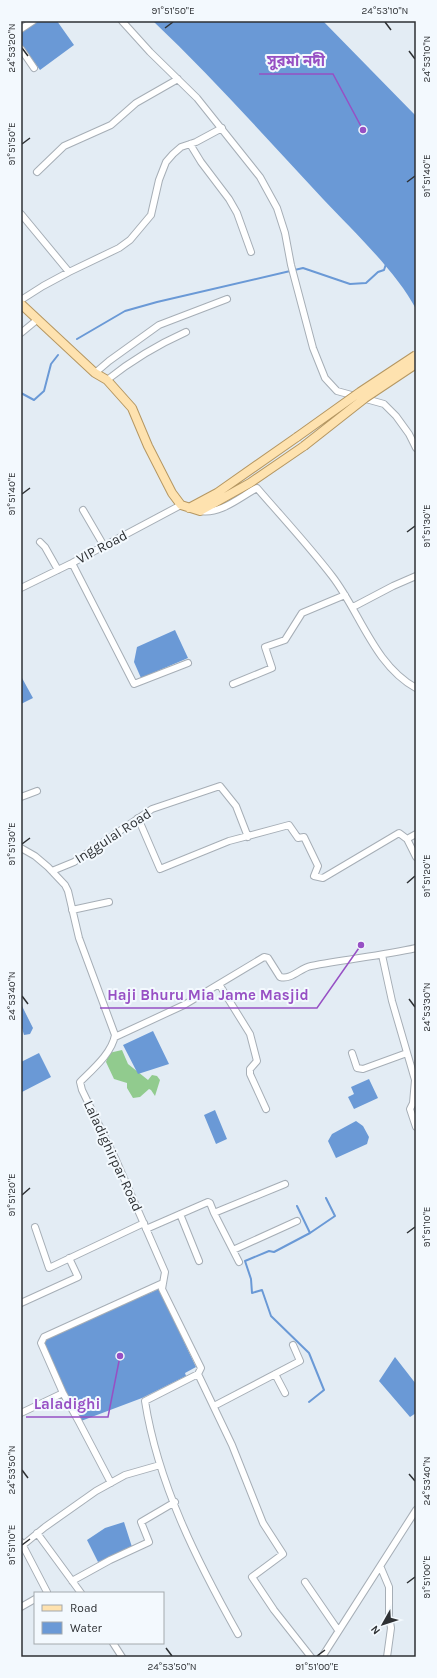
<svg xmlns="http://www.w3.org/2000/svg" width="437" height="1678" viewBox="0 0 437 1678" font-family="Karla,'Noto Sans Bengali',sans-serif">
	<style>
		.forest { fill: #91cb8e }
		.water { fill: #6a99d6 }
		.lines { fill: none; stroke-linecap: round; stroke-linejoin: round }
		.stream { stroke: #6a99d6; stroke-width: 2 }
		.minor-casing { stroke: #a6aeb6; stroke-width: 8 }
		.major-casing { stroke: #b59762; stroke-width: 10 }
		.minor { stroke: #fff; stroke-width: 6 }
		.major { stroke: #fee2af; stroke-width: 8 }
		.major-bridge-casing { stroke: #b59762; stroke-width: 10; stroke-linecap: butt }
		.major-bridge { stroke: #fee2af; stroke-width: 8 }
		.ticks { fill: none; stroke: #2e3134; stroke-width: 1.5 }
		.labels { text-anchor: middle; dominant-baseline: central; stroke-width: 4; stroke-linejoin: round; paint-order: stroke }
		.street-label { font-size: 14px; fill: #2e3134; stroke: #f3f9fe }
		.leader { fill: none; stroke: #9750c4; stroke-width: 1.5 }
		.callout-dot { fill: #9750c4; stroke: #f3f9fe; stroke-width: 1.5 }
		.callout-label { font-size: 15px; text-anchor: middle; font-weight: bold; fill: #9750c4; stroke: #f3f9fe; stroke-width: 4; stroke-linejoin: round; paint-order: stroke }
		.neatline { fill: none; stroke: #2e3134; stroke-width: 1.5 }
		.ticks-label { font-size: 10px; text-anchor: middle; fill: #2e3134 }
	</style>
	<rect width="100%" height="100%" fill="#e3ecf4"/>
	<path class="forest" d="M122,1050L128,1064L148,1080L152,1075L157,1076L160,1080L155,1096L151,1090L149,1089L140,1097L133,1098L127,1088V1083L114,1079L106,1062L109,1053Z"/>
	<path class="water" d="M39,21H57L74,45L40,70L21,44V31Z
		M153,21H323L416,116V309C396,271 353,231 323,199C267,139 212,77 153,21Z
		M175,630L188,658L141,678L134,662L137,647Z
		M22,678L33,698L21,704V679Z
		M21,1004L33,1028L30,1034L24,1035L21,1025Z
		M153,1031L169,1064L138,1074L123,1045Z
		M39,1053L51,1077L22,1092L21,1062Z
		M369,1079L378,1098L354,1109L348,1097L354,1094L351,1087Z
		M215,1110L227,1139L216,1144L204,1115Z
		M356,1121L363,1126L369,1137L367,1144L336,1158L328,1141L332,1134Z
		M159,1289L196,1367L185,1373L186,1376L142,1398L81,1421L64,1391L44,1344L46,1338Z
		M395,1357L416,1384V1413L410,1417L379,1381Z
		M124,1522L132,1547L98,1562L87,1540L105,1528Z"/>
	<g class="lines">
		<path class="stream" d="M77,339L125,311L157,302L303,268L350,284L366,283L378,272L384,270L386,264
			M21,393L34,400L44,391L51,364L58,355
			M297,1206L310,1233L335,1216L326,1198
			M309,1402L324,1390L309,1353L271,1316L262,1290L252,1293L251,1279L245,1261L269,1251L274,1252L310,1233"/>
		<g class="minor-casing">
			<path id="minor" d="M122,21L150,52L197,98L260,177L277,208L285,233L291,265L313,348L325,378L337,391L384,404L396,416L409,434L416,448
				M21,29L33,21
				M21,49L34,68
				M190,144L201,162L229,199L237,213L251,252
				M37,172L64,146L111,125L136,103L178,79
				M21,214L69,272
				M21,300L43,286L69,272L119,248L130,240L151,215L159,180L166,162L173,154L181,147L196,142L222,128
				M21,333L38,319
				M95,373L109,361L159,325L227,299
				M107,380C132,360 157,345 186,332
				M83,510L104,546
				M200,511C220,515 240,497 257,488C282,517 309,546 332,576C360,612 374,665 416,688
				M40,542L45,547L58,570
				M72,563L134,684L188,663
				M21,588L72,563L181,505
				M353,607L393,586L416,576
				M233,684L272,668L265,647L285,640L302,613L345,595
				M21,797L37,791
				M138,818L160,869L229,841L289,825L298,838L304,837L318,866L314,876L323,878L399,833L407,839L416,857
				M407,839L416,834
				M21,848L35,856L48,867L65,885L68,891L79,938L115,1035C112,1053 93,1069 80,1082L82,1090L116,1160L165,1272L162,1289L201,1368L198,1374L232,1445L263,1523L283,1554L252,1577L274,1610L311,1657
				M52,871L74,862L152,809L220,786L236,806L248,837
				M72,910L109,902
				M382,955L392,1001L415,1080L413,1103L410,1109L416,1127
				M219,984L250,1034L257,1061L250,1069V1074L266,1109
				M115,1037L184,1005L264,957L268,958L280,977C292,980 300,968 311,966C346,959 381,956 416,948
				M352,1053L357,1068L363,1069L407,1053
				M214,1213L239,1262
				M180,1214L199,1261
				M35,1227L49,1268L144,1223
				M146,1229L208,1202L210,1203L214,1213L285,1184
				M233,1250L297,1221
				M21,1303L78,1277L69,1258
				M198,1374L145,1401C158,1484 197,1561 238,1634
				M275,1374L285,1393
				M214,1406L300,1361L293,1345
				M21,1413L63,1393
				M111,1483L79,1422L63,1393L41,1343L44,1337L163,1283
				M37,1533L81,1593
				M21,1542L47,1592L46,1593
				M23,1545L45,1527L96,1491L125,1475L160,1465
				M381,1568L389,1587V1616L391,1628L387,1657
				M72,1581L110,1560L149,1542L141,1522L175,1502
				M305,1582L338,1630
				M21,1607L35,1599
				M113,1643L122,1657
				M322,1657L416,1510"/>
		</g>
		<g class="major-casing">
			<path id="major" d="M21,304L95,373L107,380L132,408L148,446L172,493L181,505L200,511L250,483L304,446
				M189,508L217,493L297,437"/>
		</g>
		<use href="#minor" class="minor"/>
		<use href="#major" class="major"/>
		<g class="major-bridge-casing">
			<path id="major-bridge" d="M297,437L360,392L416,355
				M304,446L365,398L416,364"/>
		</g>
		<use href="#major-bridge" class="major-bridge"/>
	</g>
	<path class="ticks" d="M385,22L391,30M165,28L173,22M22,48L28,56M409,51L415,59M22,144L30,138M407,182L415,176M22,494L30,488M407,532L415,526M22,844L30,838M407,883L415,876M22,996L28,1004M409,999L415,1007M22,1195L30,1188M407,1233L415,1227M22,1470L28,1478M409,1474L415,1481M22,1545L30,1539M407,1583L415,1577M166,1648L172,1656M317,1656L325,1650"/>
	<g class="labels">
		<g class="street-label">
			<text transform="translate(102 547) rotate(-28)">VIP Road</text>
			<text transform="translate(113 836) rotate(-33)">Inggulal Road</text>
			<text transform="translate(113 1156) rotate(65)">Laladighirpar Road</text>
		</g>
	</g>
	<path class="leader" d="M363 130L333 74H259M361 945L317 1008H100M120 1356L108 1417H26"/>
	<g class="callout-dot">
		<circle cx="363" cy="130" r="4"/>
		<circle cx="361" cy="945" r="4"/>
		<circle cx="120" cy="1356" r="4"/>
	</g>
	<g class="callout-label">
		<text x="296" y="66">সুরমা নদী</text>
		<text x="208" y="1000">Haji Bhuru Mia Jame Masjid</text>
		<text x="67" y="1409">Laladighi</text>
	</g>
	<rect width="437" height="1678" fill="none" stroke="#f3f9fe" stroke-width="44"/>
	<rect x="34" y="1592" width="130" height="52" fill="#f3f9fe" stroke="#a4a9ad"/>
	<rect x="42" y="1605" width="20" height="6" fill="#fee2af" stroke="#a4a9ad"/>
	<text x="70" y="1612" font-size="12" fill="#2e3134">Road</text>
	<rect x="42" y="1622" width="20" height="12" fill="#6a99d6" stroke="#a4a9ad"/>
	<text x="70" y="1632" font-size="12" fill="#2e3134">Water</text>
	<g transform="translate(383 1624) rotate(231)" stroke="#f3f9fe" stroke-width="3" paint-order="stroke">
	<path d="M0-3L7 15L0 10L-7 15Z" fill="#2e3134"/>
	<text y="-6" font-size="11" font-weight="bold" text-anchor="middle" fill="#2e3134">N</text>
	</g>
	<rect x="22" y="22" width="393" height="1634" class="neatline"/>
	<g class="ticks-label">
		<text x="173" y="14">91°51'50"E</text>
		<text x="385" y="14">24°53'10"N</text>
		<text transform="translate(11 48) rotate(-90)" y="4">24°53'20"N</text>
		<text transform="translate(426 59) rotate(-90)" y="4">24°53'10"N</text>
		<text transform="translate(11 144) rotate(-90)" y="4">91°51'50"E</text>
		<text transform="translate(426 176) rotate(-90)" y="4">91°51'40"E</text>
		<text transform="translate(11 494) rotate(-90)" y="4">91°51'40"E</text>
		<text transform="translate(426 526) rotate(-90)" y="4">91°51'30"E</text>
		<text transform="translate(11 844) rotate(-90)" y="4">91°51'30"E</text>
		<text transform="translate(426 876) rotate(-90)" y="4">91°51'20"E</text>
		<text transform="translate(11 996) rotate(-90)" y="4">24°53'40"N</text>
		<text transform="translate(426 1007) rotate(-90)" y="4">24°53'30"N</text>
		<text transform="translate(11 1195) rotate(-90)" y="4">91°51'20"E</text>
		<text transform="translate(426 1227) rotate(-90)" y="4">91°51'10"E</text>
		<text transform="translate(11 1470) rotate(-90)" y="4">24°53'50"N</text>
		<text transform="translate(426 1481) rotate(-90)" y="4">24°53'40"N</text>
		<text transform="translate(11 1545) rotate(-90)" y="4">91°51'10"E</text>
		<text transform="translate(426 1577) rotate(-90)" y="4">91°51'00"E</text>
		<text x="172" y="1670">24°53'50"N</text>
		<text x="317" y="1670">91°51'00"E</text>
	</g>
</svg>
